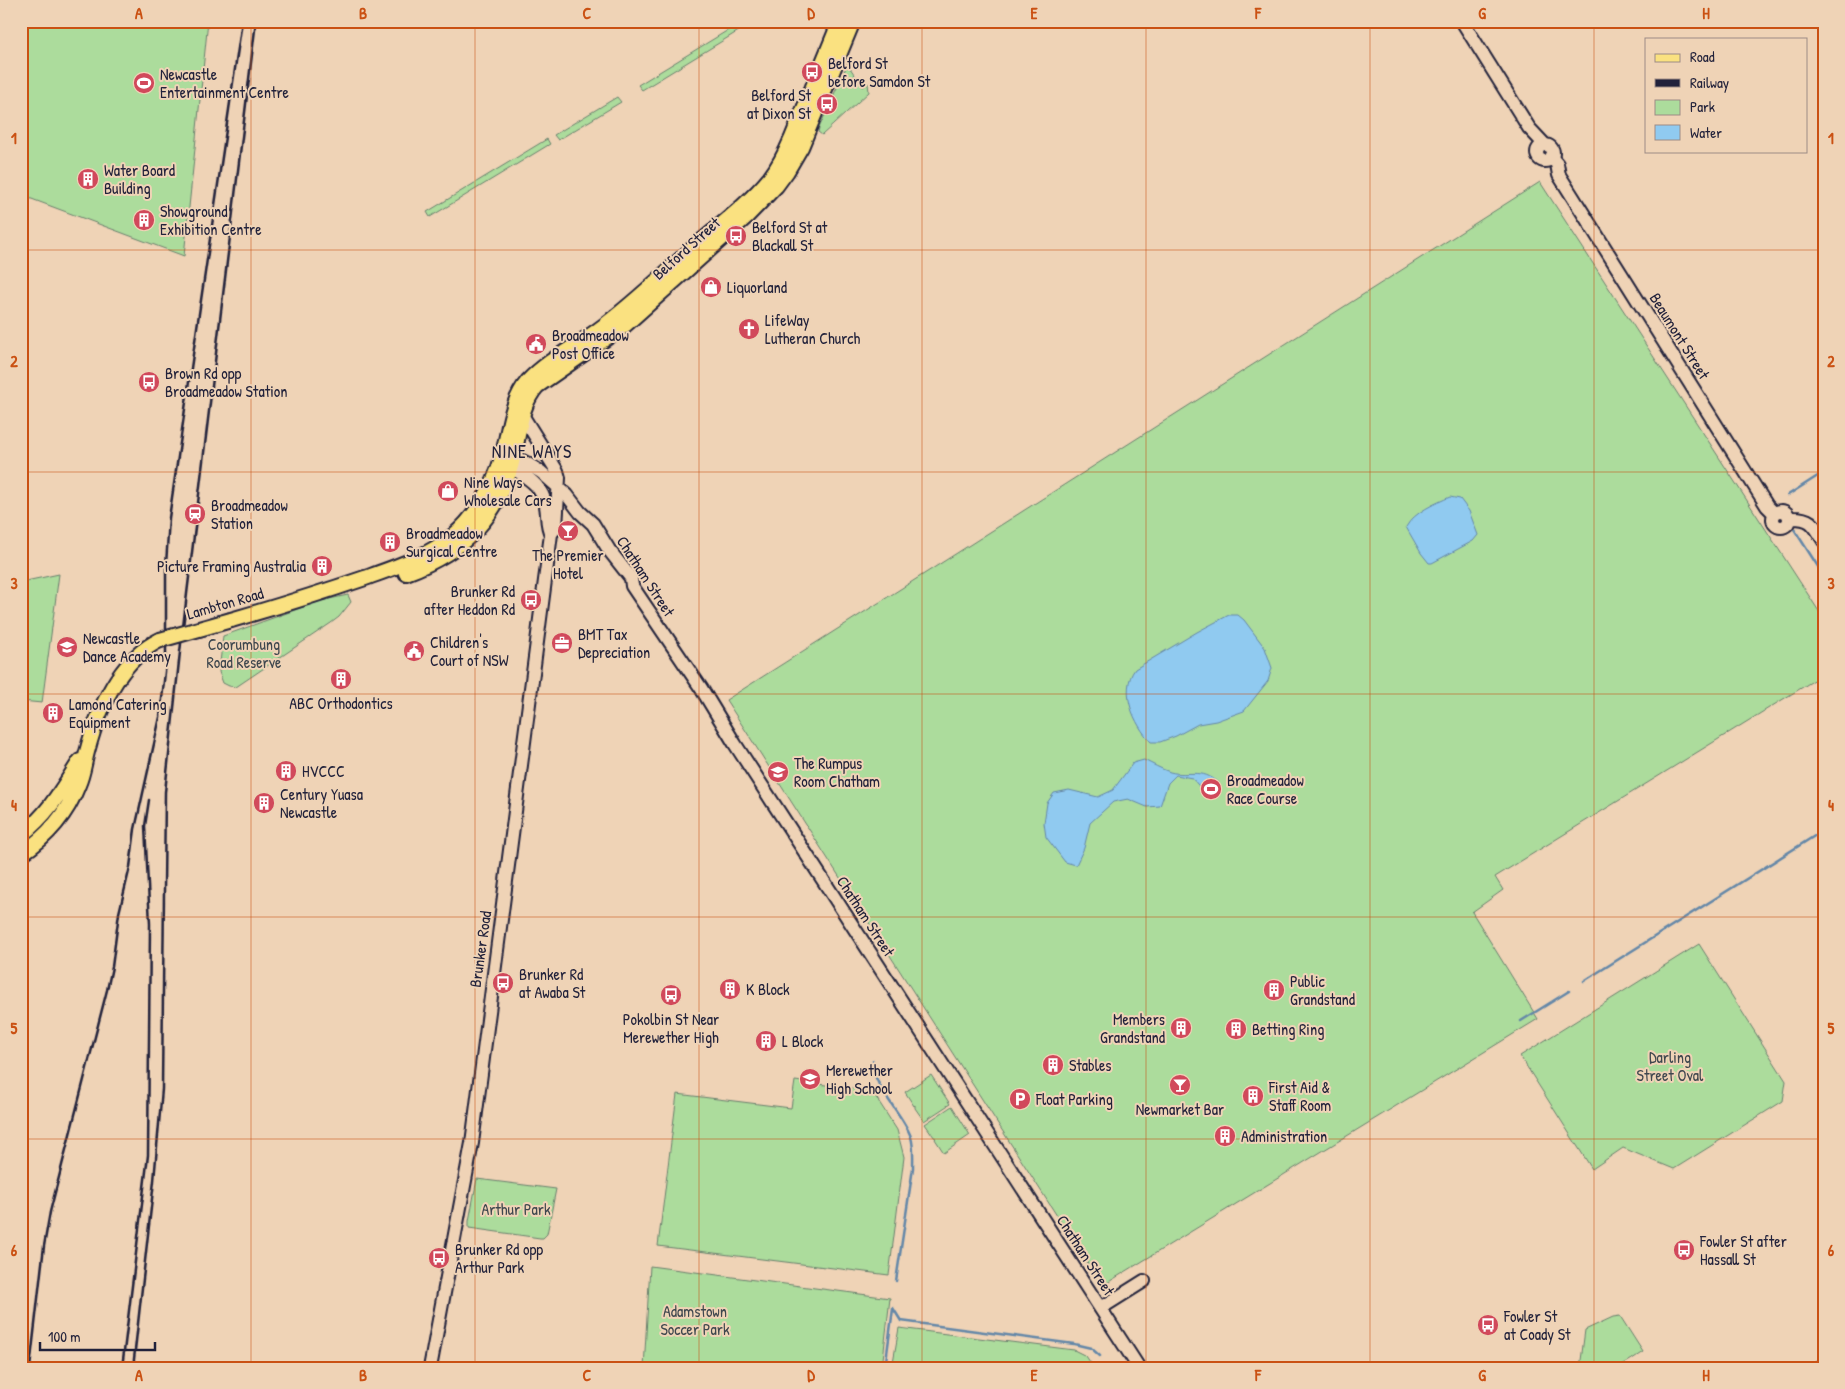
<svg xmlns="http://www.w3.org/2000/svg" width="1845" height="1389" viewBox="0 0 1845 1389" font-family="'Patrick Hand',sans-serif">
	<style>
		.green { fill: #acdc9c; stroke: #677f6c }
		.water { fill: #90caf0; stroke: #6487a8 }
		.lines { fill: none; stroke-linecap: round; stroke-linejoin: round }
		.stream { stroke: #6487a8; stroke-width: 2.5 }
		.secondary-casing { stroke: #22223b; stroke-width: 16 }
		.primary-casing { stroke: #22223b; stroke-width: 18 }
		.secondary { stroke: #efd3b6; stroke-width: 12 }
		.primary { stroke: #fae180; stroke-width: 14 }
		.rail { stroke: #22223b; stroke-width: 2.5 }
		.primary-bridge-casing { stroke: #22223b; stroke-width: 18; stroke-linecap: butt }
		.primary-bridge { stroke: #fae180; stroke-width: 14 }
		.grid { fill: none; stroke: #ca5113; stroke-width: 1; stroke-opacity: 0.55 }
		.labels { text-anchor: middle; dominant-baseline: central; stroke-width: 4; stroke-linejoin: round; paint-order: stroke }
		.poi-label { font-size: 16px; fill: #22223b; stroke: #efd3b6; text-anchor: start }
		.street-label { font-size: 16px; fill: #22223b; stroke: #efd3b6 }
		.park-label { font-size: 16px; fill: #3e474e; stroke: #efd3b6 }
		.neighbourhood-label { font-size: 18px; letter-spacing: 1px; fill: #22223b; stroke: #efd3b6 }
		.neatline { fill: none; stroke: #ca5113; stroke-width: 2 }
		.grid-label { font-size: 16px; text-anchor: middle; font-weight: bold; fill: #ca5113 }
	</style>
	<rect width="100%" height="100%" fill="#efd3b6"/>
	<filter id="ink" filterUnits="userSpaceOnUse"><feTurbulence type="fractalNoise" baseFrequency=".02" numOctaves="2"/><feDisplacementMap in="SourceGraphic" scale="10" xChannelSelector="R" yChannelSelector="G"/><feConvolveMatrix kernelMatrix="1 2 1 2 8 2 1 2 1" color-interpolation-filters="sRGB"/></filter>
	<g filter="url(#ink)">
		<path class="green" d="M21,21H208L184,256L21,195Z
			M743,21H755L642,90L638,85Z
			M851,56L855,64L850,68L863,87L868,83L869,92L822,135L818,132L819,128Z
			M617,97L621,102L558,140L554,135Z
			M547,139L550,144L430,217L427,212Z
			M1540,182L1824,619V674L1495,877L1503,890L1472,912L1538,1019L1102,1286L726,700Z
			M59,574L42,703L21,701V582Z
			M348,595L351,602L339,617L331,623L236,687L229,686L223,683L219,672L223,636L320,601Z
			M1699,944L1786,1081L1783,1101L1674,1169L1623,1148L1592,1169L1520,1056Z
			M931,1075L950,1104L924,1121L915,1108V1105L914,1106L905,1092Z
			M795,1081L872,1091L897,1130L904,1157L889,1275L658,1246L677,1094L791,1108Z
			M952,1106L970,1135L944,1153L935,1139L936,1138L934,1137L925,1124Z
			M477,1179L556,1189L547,1234L543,1238H540L469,1228V1221Z
			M650,1266L890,1298L882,1368H644Z
			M1620,1316L1643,1352L1618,1368H1580L1585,1330L1613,1317Z
			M899,1328L1074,1350L1086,1356L1094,1368H892Z"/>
		<path class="water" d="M1450,497L1460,499L1469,511L1478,535L1473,541L1432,563H1429L1421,553L1406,527C1414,512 1436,503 1450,497Z
			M1229,615H1238L1244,620L1265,648L1272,668L1268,681L1244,711L1216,721L1198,724L1176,736L1160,742H1151C1134,724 1119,691 1135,669L1197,632Z
			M1144,760C1152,764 1161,769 1170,772C1189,777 1201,767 1219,783L1210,793L1204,792L1192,778L1176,775L1168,783L1160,806L1147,807L1128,799L1113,802L1090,823L1084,848L1076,865L1065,862L1046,837L1044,823L1047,803L1054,793L1069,790L1098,797L1113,790L1133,763Z"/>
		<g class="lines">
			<path class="stream" d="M1788,495L1824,472
				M1794,529L1824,576
				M1584,981L1824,830
				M1521,1021L1569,991
				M873,1061C871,1086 903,1113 911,1137C914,1147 913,1158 913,1168L896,1281
				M893,1308L901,1321L1074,1344L1091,1348L1100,1356
				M144,1368V1366
				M885,1368L893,1309"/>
			<g class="secondary-casing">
				<path id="secondary" d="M1462,21L1529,128L1545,145
					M1537 153a8 8 0 1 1 16 0a8 8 0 1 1-16 0Z
					M1551,157L1557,164L1559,175L1767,506L1775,514
					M505,458L514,457L526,463L541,472L567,495L580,512L593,524L609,550L631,578L632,586L701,688L735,744L1139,1368
					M504,461C522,477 540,479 546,506C548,516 546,525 551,534
					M1773 519a8 8 0 1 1 16 0a8 8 0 1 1-16 0Z
					M1790,518C1811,517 1814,524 1824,541
					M1101,1308L1144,1281
					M430,1368L472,1143L551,534L556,527L559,478L557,471L522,415
					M1821,1368L1824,1366"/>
			</g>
			<g class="primary-casing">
				<path id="primary" d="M406,573C466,551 502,514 515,450C520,428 521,404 537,386L625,325L747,216L776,186L787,171L801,147L853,21
					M231,620C276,607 321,593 365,578C396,567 427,557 453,536C476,517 494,486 502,458C509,432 510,402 528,381C548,360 575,347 597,331C630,307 659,279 689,252C715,229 748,205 770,178C779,166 786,152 792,138L840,21
					M21,835C48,815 63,788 80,761
					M21,854C47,837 67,814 78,785C83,774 84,763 87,752C98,710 119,660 160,640"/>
			</g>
			<use href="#secondary" class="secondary"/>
			<use href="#primary" class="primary"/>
			<path class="rail" d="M30,1368L44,1246L50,1212L107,990L112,967L119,913L130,867L135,829L160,717L166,663V565L169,518L242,21
				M122,1368L148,1155L150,924L145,826L149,800
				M133,1368L154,1181L162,1089L165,792L180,652L256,21"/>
			<g class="primary-bridge-casing">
				<path id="primary-bridge" d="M160,640L231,620"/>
			</g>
			<use href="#primary-bridge" class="primary-bridge"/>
		</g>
	</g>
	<path class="grid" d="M251,21V1368M475,21V1368M699,21V1368M922,21V1368M1146,21V1368M1370,21V1368M1594,21V1368M21,250H1824M21,472H1824M21,694H1824M21,917H1824M21,1139H1824"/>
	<defs>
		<g id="bus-disc" transform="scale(1.125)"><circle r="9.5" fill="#d1495b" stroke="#efd3b6"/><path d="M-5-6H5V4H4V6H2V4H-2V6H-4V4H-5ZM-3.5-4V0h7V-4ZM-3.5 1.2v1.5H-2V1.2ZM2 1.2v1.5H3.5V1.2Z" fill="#fff"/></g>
		<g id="stadium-disc" transform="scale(1.125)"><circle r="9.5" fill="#d1495b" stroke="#efd3b6"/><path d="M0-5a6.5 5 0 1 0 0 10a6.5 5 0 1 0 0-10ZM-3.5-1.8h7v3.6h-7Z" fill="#fff"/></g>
		<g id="building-disc" transform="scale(1.125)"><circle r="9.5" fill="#d1495b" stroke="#efd3b6"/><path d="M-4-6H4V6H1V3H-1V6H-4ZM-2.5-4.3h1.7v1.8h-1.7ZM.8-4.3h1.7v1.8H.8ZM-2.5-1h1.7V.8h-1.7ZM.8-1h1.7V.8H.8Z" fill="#fff"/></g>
		<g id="shop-disc" transform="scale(1.125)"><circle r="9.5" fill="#d1495b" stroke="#efd3b6"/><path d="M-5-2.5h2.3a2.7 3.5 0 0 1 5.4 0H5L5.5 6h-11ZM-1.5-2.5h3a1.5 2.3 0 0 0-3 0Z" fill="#fff"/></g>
		<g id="church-disc" transform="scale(1.125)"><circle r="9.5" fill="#d1495b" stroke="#efd3b6"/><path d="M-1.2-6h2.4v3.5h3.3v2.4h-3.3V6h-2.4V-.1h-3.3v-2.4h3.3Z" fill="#fff"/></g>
		<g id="civic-disc" transform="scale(1.125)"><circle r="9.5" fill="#d1495b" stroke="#efd3b6"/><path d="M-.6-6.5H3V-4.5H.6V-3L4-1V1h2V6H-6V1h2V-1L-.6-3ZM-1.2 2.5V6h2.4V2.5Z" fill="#fff"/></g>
		<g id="station-disc" transform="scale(1.125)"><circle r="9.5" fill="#d1495b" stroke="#efd3b6"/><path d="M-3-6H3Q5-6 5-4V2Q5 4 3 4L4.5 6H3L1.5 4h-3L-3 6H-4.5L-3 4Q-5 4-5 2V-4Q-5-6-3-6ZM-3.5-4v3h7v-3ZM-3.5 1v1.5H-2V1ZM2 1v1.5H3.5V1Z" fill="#fff"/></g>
		<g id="bar-disc" transform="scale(1.125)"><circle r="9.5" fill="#d1495b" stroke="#efd3b6"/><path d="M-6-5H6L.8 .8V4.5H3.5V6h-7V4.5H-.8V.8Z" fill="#fff"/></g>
		<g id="office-disc" transform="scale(1.125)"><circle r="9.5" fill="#d1495b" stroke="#efd3b6"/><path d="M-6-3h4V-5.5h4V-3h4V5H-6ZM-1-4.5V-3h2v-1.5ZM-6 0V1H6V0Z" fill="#fff"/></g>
		<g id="school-disc" transform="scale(1.125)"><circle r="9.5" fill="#d1495b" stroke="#efd3b6"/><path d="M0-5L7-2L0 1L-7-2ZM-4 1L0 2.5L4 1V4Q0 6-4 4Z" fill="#fff"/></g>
		<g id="parking-disc" transform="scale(1.125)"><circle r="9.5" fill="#d1495b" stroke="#efd3b6"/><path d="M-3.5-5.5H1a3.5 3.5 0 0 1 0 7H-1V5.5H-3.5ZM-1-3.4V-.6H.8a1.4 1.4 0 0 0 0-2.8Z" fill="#fff"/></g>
	</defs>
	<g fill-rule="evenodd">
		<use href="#bus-disc" x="812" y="72"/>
		<use href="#stadium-disc" x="144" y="83"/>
		<use href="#bus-disc" x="827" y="104"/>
		<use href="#building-disc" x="88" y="179"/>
		<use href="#building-disc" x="144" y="220"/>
		<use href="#bus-disc" x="736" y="236"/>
		<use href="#shop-disc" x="711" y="287"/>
		<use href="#church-disc" x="749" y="329"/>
		<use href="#civic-disc" x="536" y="344"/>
		<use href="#bus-disc" x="149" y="382"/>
		<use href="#shop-disc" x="448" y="491"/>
		<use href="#station-disc" x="195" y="514"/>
		<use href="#bar-disc" x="568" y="531"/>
		<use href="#building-disc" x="390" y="542"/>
		<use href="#building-disc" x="322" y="566"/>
		<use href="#bus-disc" x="531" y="600"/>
		<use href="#office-disc" x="562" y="643"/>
		<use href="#school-disc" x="67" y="647"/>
		<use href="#civic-disc" x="414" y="651"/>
		<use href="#building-disc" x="341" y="679"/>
		<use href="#building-disc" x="53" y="713"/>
		<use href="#building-disc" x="286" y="771"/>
		<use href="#school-disc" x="778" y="772"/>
		<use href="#stadium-disc" x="1211" y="789"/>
		<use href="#building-disc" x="264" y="803"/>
		<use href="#bus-disc" x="503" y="983"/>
		<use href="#building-disc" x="730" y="989"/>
		<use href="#building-disc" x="1274" y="990"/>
		<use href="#bus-disc" x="671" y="995"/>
		<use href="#building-disc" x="1181" y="1028"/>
		<use href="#building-disc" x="1236" y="1029"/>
		<use href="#building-disc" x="766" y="1041"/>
		<use href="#building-disc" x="1053" y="1065"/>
		<use href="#school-disc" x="810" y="1079"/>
		<use href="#bar-disc" x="1180" y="1085"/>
		<use href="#building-disc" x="1253" y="1096"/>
		<use href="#parking-disc" x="1020" y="1099"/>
		<use href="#building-disc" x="1225" y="1136"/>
		<use href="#bus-disc" x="1684" y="1250"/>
		<use href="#bus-disc" x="439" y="1258"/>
		<use href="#bus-disc" x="1488" y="1325"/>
	</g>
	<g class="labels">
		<g class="poi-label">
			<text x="828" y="63">Belford St<tspan x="828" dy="18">before Samdon St</tspan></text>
			<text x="160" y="74">Newcastle<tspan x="160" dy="18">Entertainment Centre</tspan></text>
			<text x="811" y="95" text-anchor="end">Belford St<tspan x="811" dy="18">at Dixon St</tspan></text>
			<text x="104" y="170">Water Board<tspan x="104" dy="18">Building</tspan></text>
			<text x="160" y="211">Showground<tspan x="160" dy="18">Exhibition Centre</tspan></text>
			<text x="752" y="227">Belford St at<tspan x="752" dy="18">Blackall St</tspan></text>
			<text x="727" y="287">Liquorland</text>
			<text x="765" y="320">LifeWay<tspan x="765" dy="18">Lutheran Church</tspan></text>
			<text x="552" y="335">Broadmeadow<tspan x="552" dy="18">Post Office</tspan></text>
			<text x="165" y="373">Brown Rd opp<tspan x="165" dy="18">Broadmeadow Station</tspan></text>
			<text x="464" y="482">Nine Ways<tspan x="464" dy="18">Wholesale Cars</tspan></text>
			<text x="211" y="505">Broadmeadow<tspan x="211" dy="18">Station</tspan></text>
			<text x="406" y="533">Broadmeadow<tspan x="406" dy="18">Surgical Centre</tspan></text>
			<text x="568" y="555" text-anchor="middle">The Premier<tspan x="568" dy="18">Hotel</tspan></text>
			<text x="306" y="566" text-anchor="end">Picture Framing Australia</text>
			<text x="515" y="591" text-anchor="end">Brunker Rd<tspan x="515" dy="18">after Heddon Rd</tspan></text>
			<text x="578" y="634">BMT Tax<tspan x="578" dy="18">Depreciation</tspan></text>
			<text x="83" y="638">Newcastle<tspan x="83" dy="18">Dance Academy</tspan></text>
			<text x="430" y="642">Children's<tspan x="430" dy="18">Court of NSW</tspan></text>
			<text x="341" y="703" text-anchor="middle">ABC Orthodontics</text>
			<text x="69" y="704">Lamond Catering<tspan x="69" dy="18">Equipment</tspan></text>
			<text x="794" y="763">The Rumpus<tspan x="794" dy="18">Room Chatham</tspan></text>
			<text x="302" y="771">HVCCC</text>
			<text x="1227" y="780">Broadmeadow<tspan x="1227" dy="18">Race Course</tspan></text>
			<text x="280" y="794">Century Yuasa<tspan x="280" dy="18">Newcastle</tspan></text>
			<text x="519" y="974">Brunker Rd<tspan x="519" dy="18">at Awaba St</tspan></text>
			<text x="1290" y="981">Public<tspan x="1290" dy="18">Grandstand</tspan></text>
			<text x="746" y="989">K Block</text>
			<text x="671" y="1019" text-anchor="middle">Pokolbin St Near<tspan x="671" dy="18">Merewether High</tspan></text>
			<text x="1165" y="1019" text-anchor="end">Members<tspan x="1165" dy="18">Grandstand</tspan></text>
			<text x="1252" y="1029">Betting Ring</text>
			<text x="782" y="1041">L Block</text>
			<text x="1069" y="1065">Stables</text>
			<text x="826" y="1070">Merewether<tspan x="826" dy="18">High School</tspan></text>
			<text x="1269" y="1087">First Aid &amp;<tspan x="1269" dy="18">Staff Room</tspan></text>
			<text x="1036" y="1099">Float Parking</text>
			<text x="1180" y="1109" text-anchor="middle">Newmarket Bar</text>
			<text x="1241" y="1136">Administration</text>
			<text x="1700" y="1241">Fowler St after<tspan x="1700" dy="18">Hassall St</tspan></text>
			<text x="455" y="1249">Brunker Rd opp<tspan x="455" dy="18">Arthur Park</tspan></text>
			<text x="1504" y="1316">Fowler St<tspan x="1504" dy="18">at Coady St</tspan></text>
		</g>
		<g class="street-label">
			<text transform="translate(686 248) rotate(-42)">Belford Street</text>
			<text transform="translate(1680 336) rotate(58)">Beaumont Street</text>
			<text transform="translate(646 576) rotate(57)">Chatham Street</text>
			<text transform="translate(225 603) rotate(-16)">Lambton Road</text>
			<text transform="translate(866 916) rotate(57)">Chatham Street</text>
			<text transform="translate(480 949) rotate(-82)">Brunker Road</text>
			<text transform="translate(1086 1255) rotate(57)">Chatham Street</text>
		</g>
		<g class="park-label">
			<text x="244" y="644">Coorumbung<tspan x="244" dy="18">Road Reserve</tspan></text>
			<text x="1670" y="1057">Darling<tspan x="1670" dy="18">Street Oval</tspan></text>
			<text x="516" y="1209">Arthur Park</text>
			<text x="695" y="1311">Adamstown<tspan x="695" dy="18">Soccer Park</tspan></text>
		</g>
		<g class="neighbourhood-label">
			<text x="532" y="451">NINE WAYS</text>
		</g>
	</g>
	<rect width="1845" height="1389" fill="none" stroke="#efd3b6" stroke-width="55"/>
	<rect x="1645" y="38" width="162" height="115" fill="#efd3b6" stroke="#9d8c85"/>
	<rect x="1655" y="54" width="25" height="8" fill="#fae180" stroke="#9d8c85"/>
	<text x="1690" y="62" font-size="15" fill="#22223b">Road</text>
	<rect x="1655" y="79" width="25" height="8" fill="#22223b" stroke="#9d8c85"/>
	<text x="1690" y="88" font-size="15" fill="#22223b">Railway</text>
	<rect x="1655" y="100" width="25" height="15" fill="#acdc9c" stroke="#9d8c85"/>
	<text x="1690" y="112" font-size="15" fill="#22223b">Park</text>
	<rect x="1655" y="125" width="25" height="15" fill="#90caf0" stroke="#9d8c85"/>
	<text x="1690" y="138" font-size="15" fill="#22223b">Water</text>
	<path d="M40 1342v8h115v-8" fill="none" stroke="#22223b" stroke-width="2.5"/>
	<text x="48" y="1342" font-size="15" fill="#22223b" stroke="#efd3b6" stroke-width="4" paint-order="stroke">100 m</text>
	<rect x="28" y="28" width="1790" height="1334" class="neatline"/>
	<g class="grid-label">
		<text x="139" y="19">A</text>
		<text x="363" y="19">B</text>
		<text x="587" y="19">C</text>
		<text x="811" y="19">D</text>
		<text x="1034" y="19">E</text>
		<text x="1258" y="19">F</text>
		<text x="1482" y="19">G</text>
		<text x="1706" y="19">H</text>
		<text x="14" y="144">1</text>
		<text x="1831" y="144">1</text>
		<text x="14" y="367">2</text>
		<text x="1831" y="367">2</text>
		<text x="14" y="589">3</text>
		<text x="1831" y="589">3</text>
		<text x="14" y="811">4</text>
		<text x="1831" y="811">4</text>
		<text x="14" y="1034">5</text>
		<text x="1831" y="1034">5</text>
		<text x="14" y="1256">6</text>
		<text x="1831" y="1256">6</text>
		<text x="139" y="1381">A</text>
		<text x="363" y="1381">B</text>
		<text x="587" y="1381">C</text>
		<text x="811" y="1381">D</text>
		<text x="1034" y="1381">E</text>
		<text x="1258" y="1381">F</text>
		<text x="1482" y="1381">G</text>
		<text x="1706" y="1381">H</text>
	</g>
</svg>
